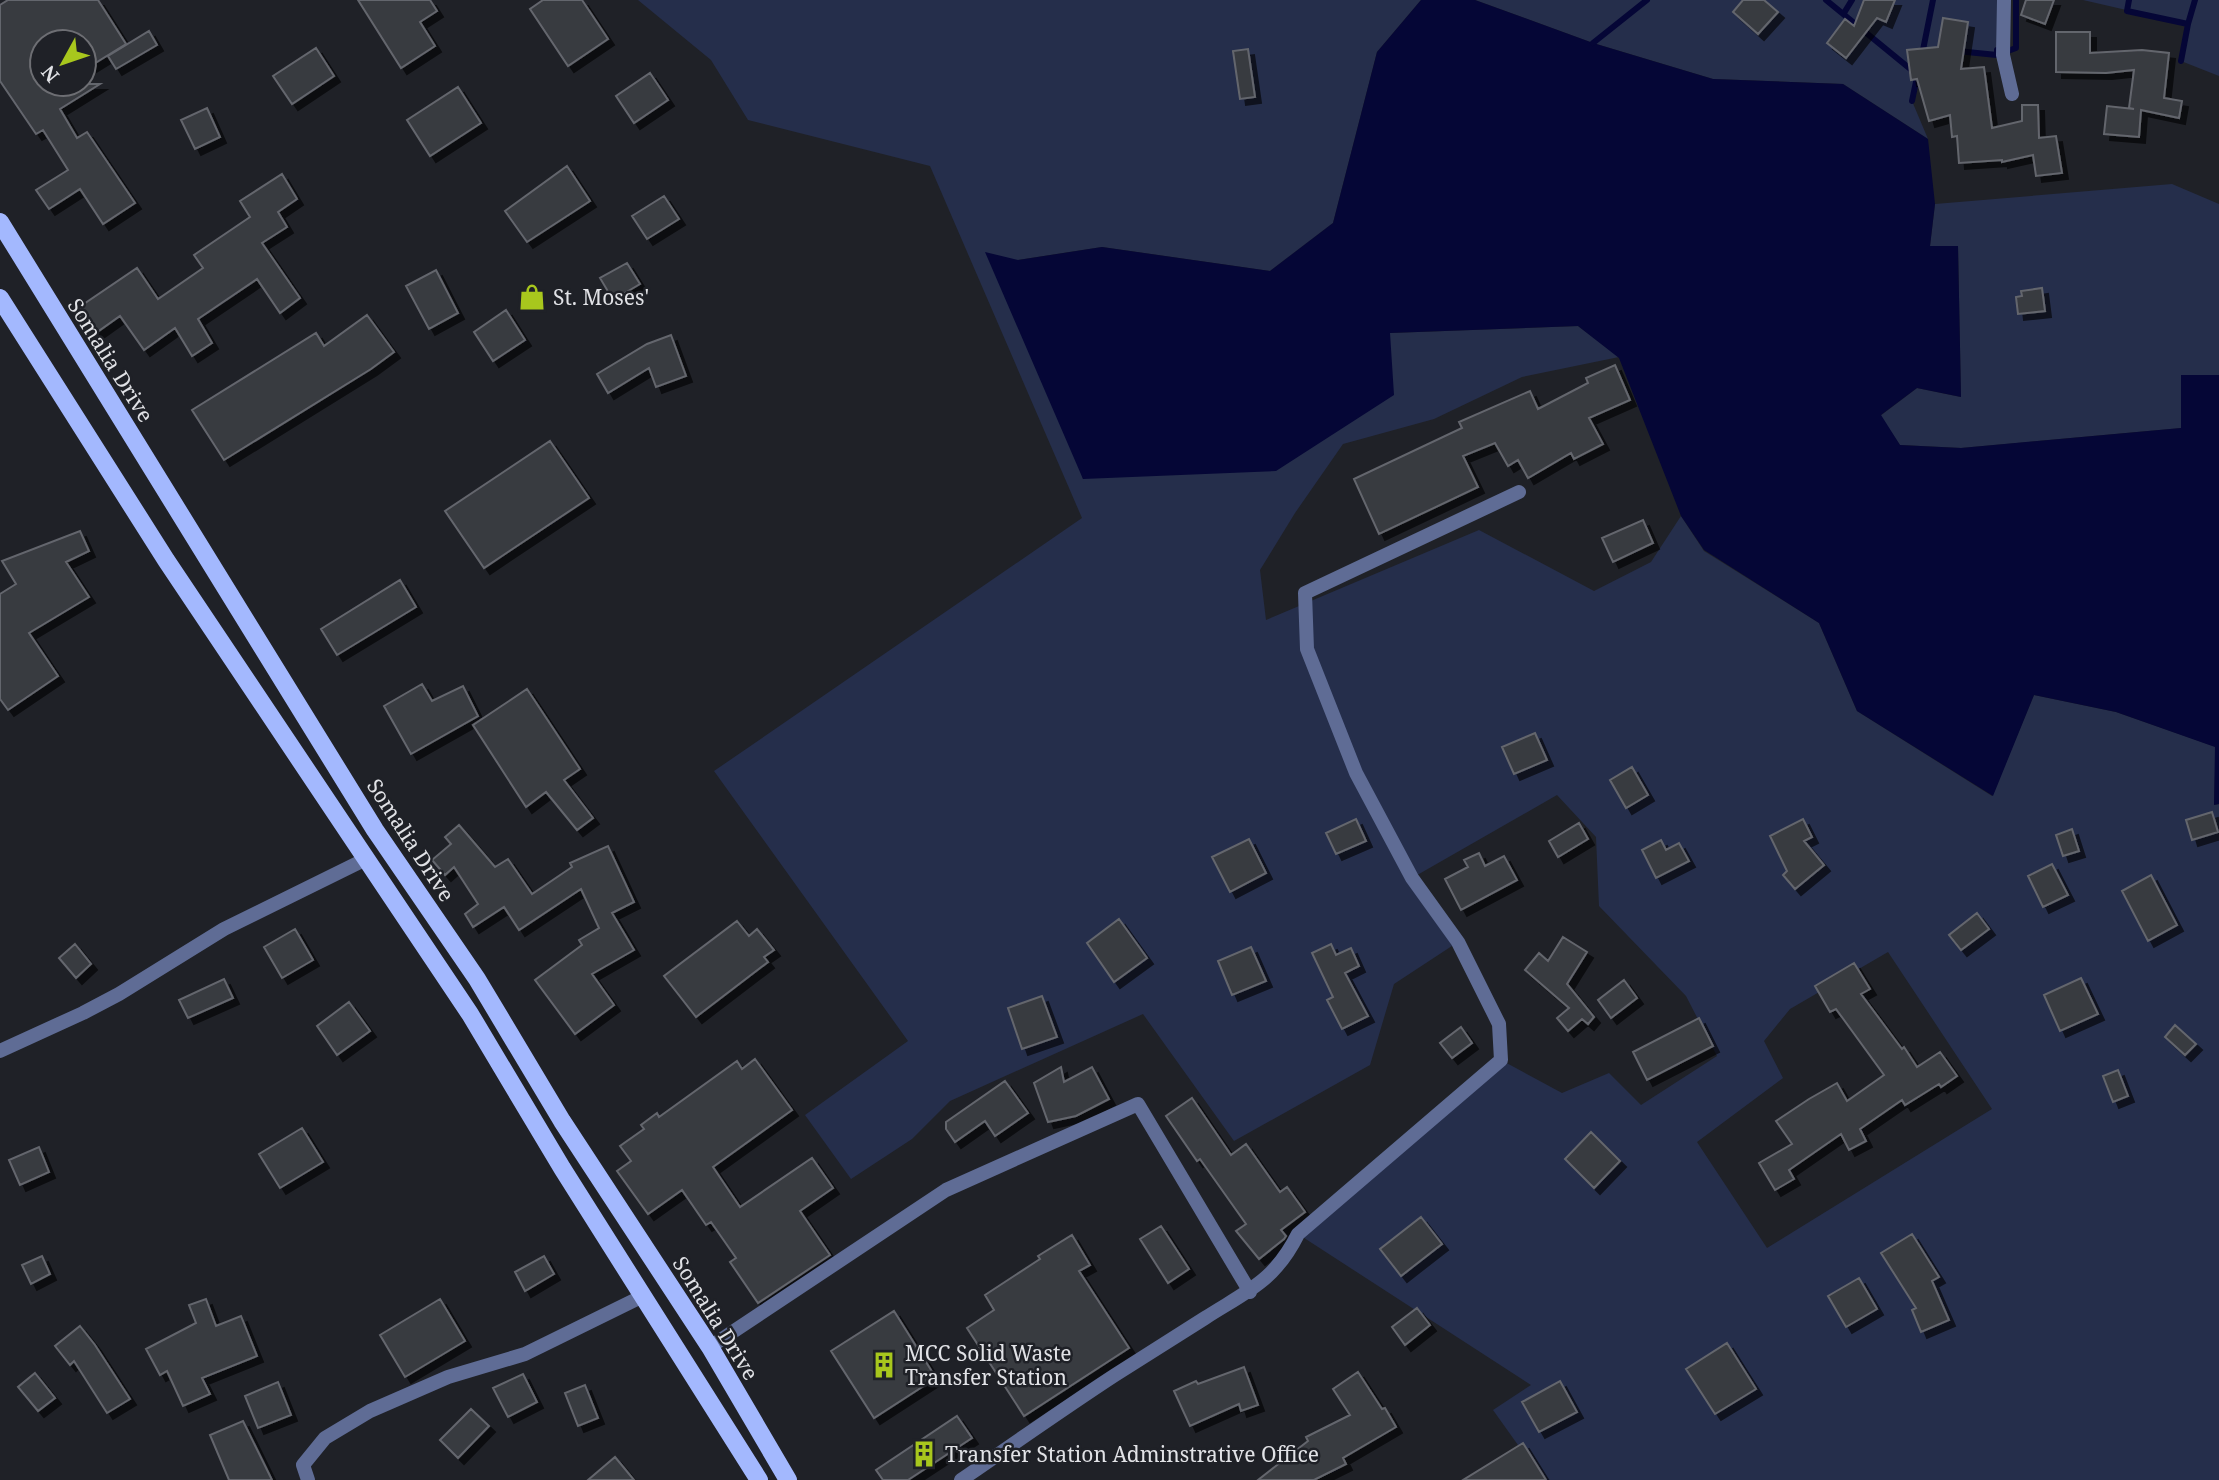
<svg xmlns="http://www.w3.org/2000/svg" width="2219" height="1480" viewBox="0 0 2219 1480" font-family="'Noto Serif',serif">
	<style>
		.green { fill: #252e4b; fill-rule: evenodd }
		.water { fill: #050636 }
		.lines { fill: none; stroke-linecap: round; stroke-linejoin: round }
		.stream { stroke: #050636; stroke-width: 6 }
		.building { fill: #383a40; stroke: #64666d; stroke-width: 2; filter: url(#shadow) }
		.minor { stroke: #5f6c95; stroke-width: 14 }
		.primary { stroke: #a3b8fe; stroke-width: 18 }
		.labels { text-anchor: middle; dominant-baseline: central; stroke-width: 5; stroke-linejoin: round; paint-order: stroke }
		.poi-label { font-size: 21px; fill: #e1e2e6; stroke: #1f2127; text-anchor: start }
		.street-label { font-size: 21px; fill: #e1e2e6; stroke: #1f2127 }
	</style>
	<defs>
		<filter id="shadow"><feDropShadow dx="6" dy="6" stdDeviation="0" flood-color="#0009"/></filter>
	</defs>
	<rect width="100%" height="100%" fill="#1f2127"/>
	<path class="green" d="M638,0H1421L1377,52L1333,223L1270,271L1102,247L1018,260L1083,479L1390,333L1578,326L1619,357L1522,377L1434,419L1343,444L1295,513L1260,570L1266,620L1479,530L1594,591L1651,562L1681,516L1704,551L1819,623L1857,711L1992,796L2034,695L2116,712L2216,747L2214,805L2219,804V1480H1543L1493,1410L1531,1385L1298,1234L1501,1060L1562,1093L1609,1073L1641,1105L1717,1056L1686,996L1599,906L1596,837L1557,795L1412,878L1458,942L1394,984L1370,1065L1234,1141L1143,1014L950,1101L912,1139L851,1179L805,1115L908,1041L714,771L1082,518L930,166L748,120L711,60ZM1888,952L1992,1109L1767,1248L1697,1142L1783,1078L1764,1041L1790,1009Z
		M1475,0H2004L2003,55L1923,48L1912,101L1928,139L1843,84L1713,79L1593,43Z
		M2083,0H2219V76L2181,61L2187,24Z
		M2172,184L2219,204V375L2181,376L2182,428L1961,448L1900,445L1880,416L1917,388L1961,397L1958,247L1930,246L1935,204Z"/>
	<path class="water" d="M1421,0H1475L1593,43L1713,79L1843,84L1928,139L1935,204L1930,246H1958L1961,397L1917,388L1881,415L1900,445L1961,448L2181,428V375H2219V804L2214,805L2215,747L2116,712L2034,695L1993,796L1857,711L1819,623L1704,550L1681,516L1619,358L1578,326L1390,333L1394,395L1276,471L1083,479L985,252L1018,260L1102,247L1270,271L1333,223L1377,52Z"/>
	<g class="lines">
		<path class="stream" d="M1826,0L1914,72
			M2129,0L2127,11L2188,24
			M1844,13L1852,0
			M1593,43L1647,0
			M1957,51L1997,55V50
			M2005,52L2016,48V0
			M1922,55L1933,0
			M2181,61L2188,24L2195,0
			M1912,101L1918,72"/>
	</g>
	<path class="building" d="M8,0H98L126,44L84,70V42H42V84H100L60,109L77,138L87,132L135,203L103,224L80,189L49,209L36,190L68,170L43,130L36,134L0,81V5Z
		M358,0H430L437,11L420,22L435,46L401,68Z
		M543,0H582L608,39L568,66L530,9Z
		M1743,0H1764L1778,12L1758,34L1733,12Z
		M1864,0H1895L1886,22L1877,18L1846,58L1827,43L1845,19L1854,26Z
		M2026,0H2054L2045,24L2021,15Z
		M1943,18L1968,22L1961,69L1984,67L1992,128L2022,121V105H2038L2039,138L2056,136L2062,173L2036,176L2033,155L2002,162V160L1959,163L1957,136L1952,137L1950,115L1929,121L1917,79L1911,80L1907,50L1938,47Z
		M149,31L157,45L116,69L108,56Z
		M2056,32H2090V53L2142,50L2169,53L2164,98L2182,101L2179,118L2141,110L2139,137L2104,134L2107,106L2134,109L2129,108L2134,70L2106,73L2056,72Z
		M316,48L334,76L292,104L273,76Z
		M1248,49L1255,97L1240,99L1233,51Z
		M650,73L668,100L634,123L616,96Z
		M458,87L481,123L430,156L407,120Z
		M207,108L220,137L195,149L181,120Z
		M567,166L590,201L527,242L505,211Z
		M282,174L297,199L278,212L287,227L262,243L300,298L280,313L257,279L198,319L212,343L192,356L175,328L144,350L120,316L93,335L75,310L137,268L158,299L203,268L194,255L250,217L240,201Z
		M664,196L679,219L647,239L632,216Z
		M627,263L640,284L613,300L600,278Z
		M436,270L458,313L429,329L406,286Z
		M2042,288L2045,311L2018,314L2016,297L2022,296L2021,291Z
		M506,310L525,340L493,361L474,332Z
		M367,315L394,352L371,369L224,460L192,410L316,333L324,346Z
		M671,335L686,376L656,387L649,368L608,393L597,374L647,344Z
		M1615,365L1630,400L1589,418L1603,444L1574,459L1571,453L1528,478L1518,460L1508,466L1495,443L1463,456L1478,487L1379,534L1354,479L1462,428L1459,422L1530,391L1538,409L1588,383L1586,378Z
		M550,441L589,498L484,568L445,511Z
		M1643,520L1653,543L1613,562L1602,538Z
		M80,531L89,551L66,562L89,597L29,633L58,676L8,710L0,699V594L16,584L2,561Z
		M400,580L416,607L337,655L321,629Z
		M422,684L432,701L463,686L478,716L411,754L384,706Z
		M527,689L580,769L564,780L593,818L577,830L546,792L526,807L473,725Z
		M1535,733L1547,760L1514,774L1502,747Z
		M1632,767L1648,795L1626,808L1610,780Z
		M2212,812L2218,832L2192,840L2186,820Z
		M1356,819L1366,841L1336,854L1326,833Z
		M1803,819L1812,837L1804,841L1824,865L1795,889L1783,875L1787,871L1770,836Z
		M1579,823L1588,839L1558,857L1549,841Z
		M459,825L495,867L508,859L532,894L572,867L570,863L608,846L634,902L612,913L634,950L592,974L614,1005L575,1034L535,980L582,945L579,940L599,928L581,889L519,930L504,907L473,927L465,914L478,904L454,867L445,875L432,860L451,844L445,837Z
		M2072,829L2079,851L2063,856L2056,835Z
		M1249,839L1266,873L1230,892L1212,857Z
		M1661,840L1666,850L1679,843L1689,861L1656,878L1642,850Z
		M1479,853L1485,866L1504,856L1517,880L1461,910L1445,879L1468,867L1464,860Z
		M2052,864L2068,895L2043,907L2028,876Z
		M2151,875L2177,925L2148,941L2122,891Z
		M1977,913L1989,929L1961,950L1949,935Z
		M1119,919L1147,958L1114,982L1087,943Z
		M737,921L749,936L757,929L774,950L764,957L768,962L696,1017L664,976Z
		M295,929L313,960L282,978L264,947Z
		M1563,937L1587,952L1567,984L1594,1017L1588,1024L1582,1019L1568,1031L1557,1018L1569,1008L1525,970L1539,953L1548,961Z
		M75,944L91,964L76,978L59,958Z
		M1331,944L1336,955L1351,948L1359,966L1345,973L1368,1016L1342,1029L1327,1000L1333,997L1312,953Z
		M1251,947L1266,981L1232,995L1218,961Z
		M1854,963L1870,989L1861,994L1902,1049L1904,1047L1917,1067L1940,1052L1957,1076L1941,1087L1939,1084L1905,1105L1902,1100L1860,1129L1866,1141L1849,1150L1841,1134L1789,1170L1794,1179L1775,1190L1759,1163L1792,1144L1776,1121L1809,1099L1837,1083L1847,1101L1884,1075L1836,1009L1830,1012L1815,986Z
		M2081,978L2098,1014L2060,1031L2044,995Z
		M224,979L233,998L188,1018L179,1000Z
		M1624,980L1637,998L1611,1018L1598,1000Z
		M1042,996L1057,1037L1022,1049L1008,1008Z
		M349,1002L370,1031L337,1055L317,1026Z
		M1699,1018L1713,1046L1647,1080L1633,1052Z
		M2175,1025L2196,1044L2185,1055L2165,1037Z
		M1461,1027L1472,1043L1452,1058L1440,1043Z
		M755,1059L792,1110L713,1167L740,1207L812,1158L833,1188L800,1211L830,1255L758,1303L730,1262L736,1258L711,1222L706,1225L682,1190L648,1214L617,1171L631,1161L620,1146L644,1129L641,1125L657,1113L659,1117L737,1061L742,1069Z
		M1061,1067L1064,1082L1092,1067L1109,1099L1076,1116L1048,1122L1034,1083Z
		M2118,1070L2128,1096L2113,1102L2103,1076Z
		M1005,1081L1028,1113L995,1136L985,1121L955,1142L946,1129V1122Z
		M1192,1098L1231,1155L1246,1144L1280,1192L1287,1187L1305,1212L1281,1230L1286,1236L1284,1239L1259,1259L1236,1231L1246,1224L1200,1159L1197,1161L1166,1116Z
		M302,1128L323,1162L280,1188L259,1154Z
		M1591,1132L1620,1161L1594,1188L1565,1159Z
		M39,1147L49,1172L20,1185L9,1160Z
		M1421,1217L1442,1244L1401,1276L1380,1249Z
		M1161,1226L1189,1269L1168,1283L1140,1239Z
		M1912,1234L1939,1277L1932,1281L1949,1320L1921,1332L1912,1310L1916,1308L1881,1253Z
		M1072,1235L1090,1265L1079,1271L1129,1348L1024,1416L967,1328L994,1310L985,1295L1040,1259L1038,1256Z
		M42,1256L50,1274L31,1284L22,1265Z
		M544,1256L554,1274L525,1291L515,1272Z
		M1859,1278L1877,1309L1846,1327L1828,1296Z
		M206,1299L216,1326L241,1316L257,1356L202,1378L210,1394L183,1406L167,1371L160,1375L146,1349L196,1323L189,1305Z
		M440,1299L465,1341L405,1377L380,1335Z
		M1417,1308L1430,1325L1405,1345L1392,1327Z
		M894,1311L936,1378L874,1418L831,1351Z
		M80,1326L95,1345L130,1399L107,1413L74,1361L70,1365L55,1346Z
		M1727,1343L1756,1389L1715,1414L1686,1369Z
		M1244,1367L1258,1405L1241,1411L1239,1404L1190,1426L1174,1391L1196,1381L1198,1384Z
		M1358,1372L1382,1409L1385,1408L1396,1427L1343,1458L1346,1464L1314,1480H1258L1308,1441L1306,1437L1350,1415L1333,1389Z
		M35,1373L55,1398L38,1411L18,1387Z
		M523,1374L537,1402L508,1417L493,1388Z
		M1560,1381L1577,1412L1539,1432L1522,1402Z
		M278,1382L291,1415L258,1428L245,1396Z
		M585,1385L598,1418L578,1426L565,1393Z
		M471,1409L489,1426L458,1458L440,1440Z
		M957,1416L972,1438L908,1480H883L876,1470Z
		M243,1421L272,1480H229L210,1435Z
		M1523,1443L1546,1480H1463Z
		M615,1457L634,1480H588Z"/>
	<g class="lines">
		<path class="minor" d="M2004,0L2003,55L2012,94
			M0,1051L83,1013L119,994L224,929L366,859
			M710,1347L946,1190L1138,1104L1250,1292
			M308,1480L303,1465L325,1438L370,1411L448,1377L525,1354L643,1296
			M961,1480C1012,1445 1063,1409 1115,1375C1145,1356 1175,1337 1205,1318C1247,1291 1274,1282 1298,1234L1501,1060L1499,1024L1458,942L1412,878L1356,773L1307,649L1305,593L1519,492"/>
		<path class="primary" d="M0,222L375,830L477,979L562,1121L710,1347L788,1480
			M0,298L166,560L470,1014L562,1168L759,1480"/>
	</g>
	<defs>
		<g id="shop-bare" transform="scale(2.1)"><path d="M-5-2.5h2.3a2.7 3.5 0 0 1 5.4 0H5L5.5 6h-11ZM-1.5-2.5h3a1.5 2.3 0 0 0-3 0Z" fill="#a8c71d" stroke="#1f2127" stroke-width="2.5" paint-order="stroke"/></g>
		<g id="building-bare" transform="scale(2.1)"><path d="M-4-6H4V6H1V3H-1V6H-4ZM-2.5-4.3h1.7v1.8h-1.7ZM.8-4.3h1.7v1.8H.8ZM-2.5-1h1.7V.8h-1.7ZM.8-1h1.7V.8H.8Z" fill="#a8c71d" stroke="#1f2127" stroke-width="2.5" paint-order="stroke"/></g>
	</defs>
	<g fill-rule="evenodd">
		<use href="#shop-bare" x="532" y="297"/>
		<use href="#building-bare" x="884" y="1365"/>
		<use href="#building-bare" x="924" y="1454"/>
	</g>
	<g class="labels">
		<g class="poi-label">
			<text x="553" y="297">St. Moses'</text>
			<text x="905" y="1353">MCC Solid Waste<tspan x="905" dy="24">Transfer Station</tspan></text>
			<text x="945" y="1454">Transfer Station Adminstrative Office</text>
		</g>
		<g class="street-label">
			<text transform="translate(111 360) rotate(58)">Somalia Drive</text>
			<text transform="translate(411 840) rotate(57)">Somalia Drive</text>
			<text transform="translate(716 1318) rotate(58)">Somalia Drive</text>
		</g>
	</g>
	<g transform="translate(63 63) rotate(230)"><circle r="33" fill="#1f2127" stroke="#6d6e73" stroke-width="2"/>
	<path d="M0-5L12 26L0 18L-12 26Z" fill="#a8c71d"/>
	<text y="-10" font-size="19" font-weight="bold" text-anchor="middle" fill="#e1e2e6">N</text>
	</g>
</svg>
